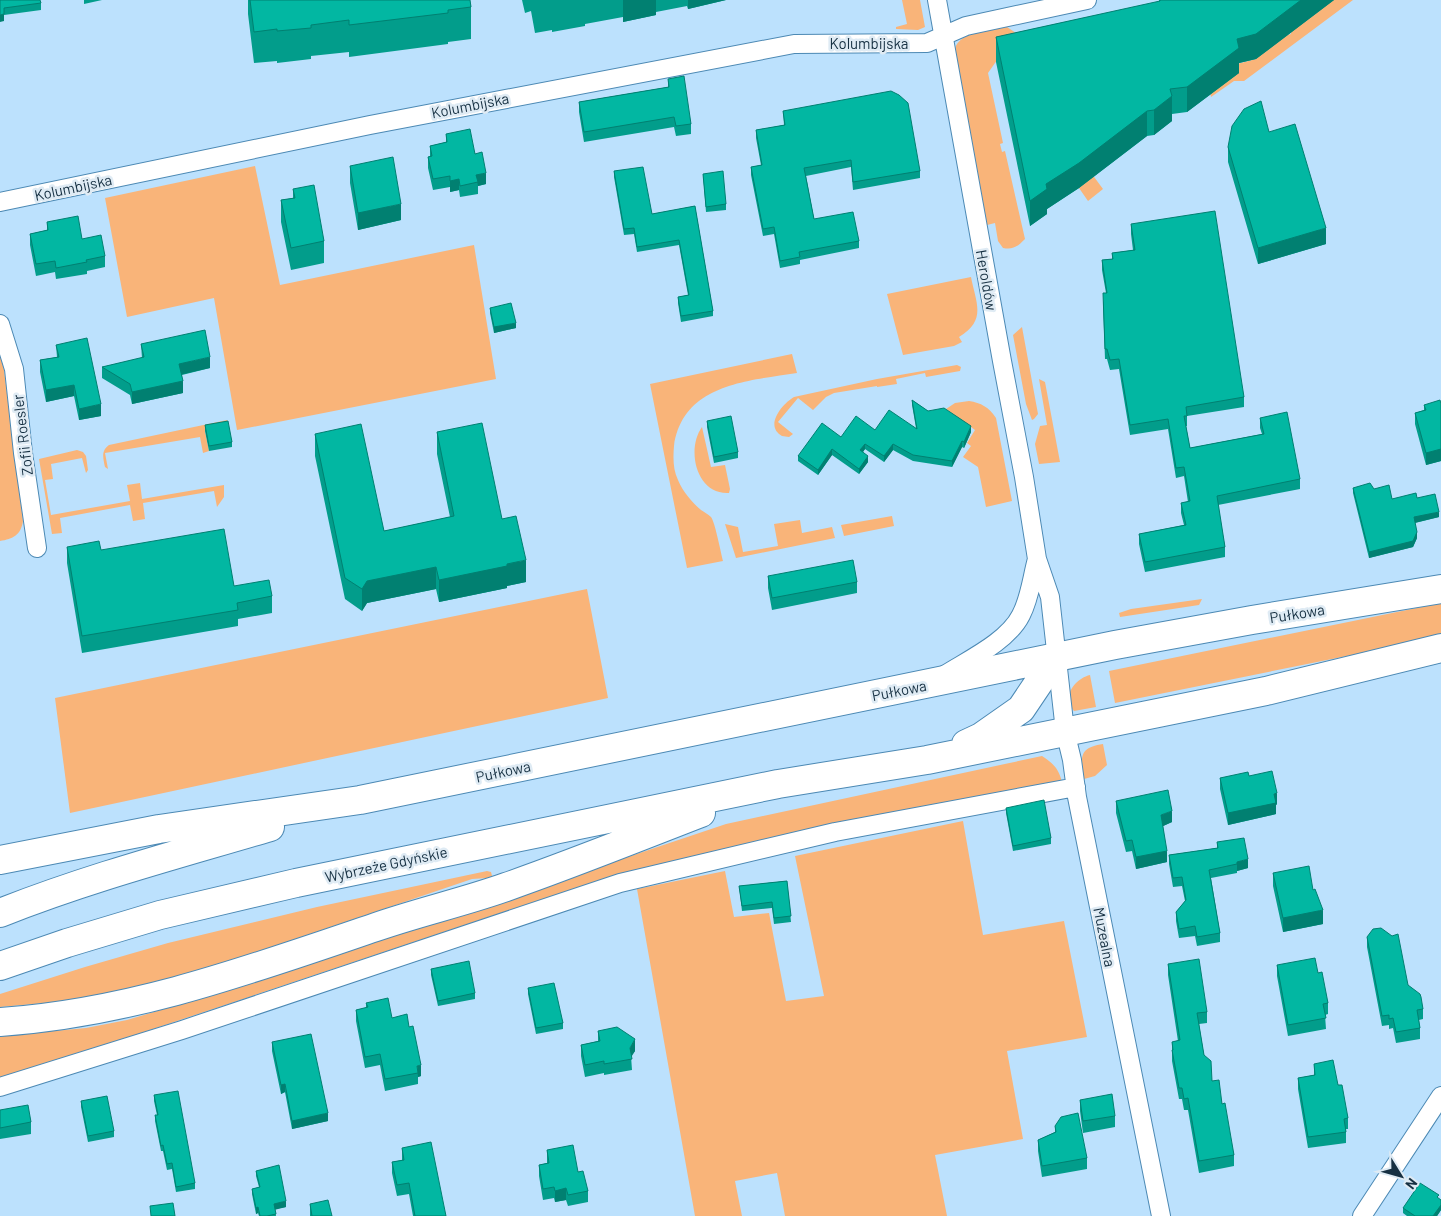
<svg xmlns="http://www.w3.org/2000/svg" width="1441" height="1216" viewBox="0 0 1441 1216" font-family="Barlow,sans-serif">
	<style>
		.green { fill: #f9b479 }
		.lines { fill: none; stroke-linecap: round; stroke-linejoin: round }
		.street-casing { stroke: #4c89b4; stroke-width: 20 }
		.highway-casing { stroke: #4c89b4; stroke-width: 30 }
		.street { stroke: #fff; stroke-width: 18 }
		.highway { stroke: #fff; stroke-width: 28 }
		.wall { fill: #029d8b }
		.shaded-wall { fill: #018071 }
		.building { fill: #02b7a2; stroke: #018071 }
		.labels { text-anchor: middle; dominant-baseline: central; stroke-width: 5; stroke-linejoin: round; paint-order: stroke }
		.street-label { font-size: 15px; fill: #163042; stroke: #dfebf4 }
	</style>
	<rect width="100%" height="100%" fill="#bce1fd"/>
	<path class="green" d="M902,0H920L925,27L918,30L896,29V27L907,24Z
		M1332,0H1353L1244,81H1234L1211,97L1209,87L1237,64L1256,59L1279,37L1291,34L1290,29Z
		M1007,27L1016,33L988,73L1003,143L1000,144L1002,152L1005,151L1025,239C1018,246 1014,250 1003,248L998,241L995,223L987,225L955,49C959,31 991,31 1007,27Z
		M1077,154L1103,189L1088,201L1079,188Z
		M255,166L280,285L474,245L496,379L237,430L214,298L127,317L105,198Z
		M971,277C976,303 987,320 959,337L962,342L954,346L903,355L887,294Z
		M1022,327L1038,414L1034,419L1032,420L1026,404L1013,335Z
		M792,354L797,373C747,381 683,384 674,446C673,458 673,470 678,480C683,492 692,502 701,510C704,512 708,514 711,517C715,522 721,553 723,561L687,568L650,384Z
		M0,356L4,370L23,521C21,535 13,539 0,541Z
		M957,365L961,367L960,371L926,377L925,373L896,379L897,384L877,387V386L834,393L826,397L813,410L798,398L778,422L793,434L789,437L782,436C764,426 782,404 794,397L877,379Z
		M1039,379L1045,382L1060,462L1039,464L1035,444L1040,426L1047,425Z
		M969,401C981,403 989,407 996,418L1012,501L986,507L978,467L963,457L971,446L967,443L975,430L946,409L955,403Z
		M227,420L228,426L205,431L209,451L203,453L200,437L105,453L108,469L105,467C103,457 101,451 109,445Z
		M702,427L711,467L725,465L730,489L729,493C696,495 686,449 702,427Z
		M77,450L83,452L86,456L88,470L86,473L82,458L51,464L53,479L45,480L51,515L130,501L127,485L140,483L142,499L224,485V497L217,507L214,491L143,503L145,519L133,521L130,505L60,518L62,533L52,534L39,459Z
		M892,516L894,526L844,536L841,525Z
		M800,520L802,533L832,527L835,538L736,558L725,524L738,527L743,552L778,546L774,524Z
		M587,589L608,698L70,813L55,698Z
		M1202,599L1199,605L1120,617L1119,613L1131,609Z
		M1441,603V637L1115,703L1109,671Z
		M1090,675L1096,707L1074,711C1061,698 1074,679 1090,675Z
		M1103,744L1107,765L1095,776L1084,779C1081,757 1078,748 1103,744Z
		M1042,756C1053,763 1059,769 1062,782L672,861L597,881L147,1031L128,1038L0,1079V1036L86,1028L127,1020L252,983L726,824Z
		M963,821L983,935L1064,921L1087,1037L1007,1051L1023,1139L935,1155L947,1216H785L777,1173L735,1181L742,1216H695L637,889L725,871L734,917L769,913L786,1001L824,996L795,856Z
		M487,871L491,872L492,876L487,878L472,879L204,970L123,991L68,1001L0,1007V994L85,967L168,943L317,907Z"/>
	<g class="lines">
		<g class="street-casing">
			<path id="street" d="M937,0L1002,361L1024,477L1037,559L1050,597L1065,731L1072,760L1077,797L1161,1216
				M0,202L370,125L794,44L927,43L966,26L1087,0
				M0,324L14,369L23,453L37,548
				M946,674C970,659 1008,641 1021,615C1030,598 1032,577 1037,559
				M0,1087L182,1030L620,883L835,832L1076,787
				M1362,1216L1441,1096"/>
		</g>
		<g class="highway-casing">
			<path id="highway" d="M966,744L981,737L1021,709L1056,657
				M0,860L159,829L360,800L1115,645L1252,620L1441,589
				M0,913C88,878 179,854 270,827
				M0,966L67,943L160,915L296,883L778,784L927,760L1266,691L1441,648
				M0,1022C132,1013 252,969 376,927C419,912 464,902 506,887C572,864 636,838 701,813"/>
		</g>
		<use href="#street" class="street"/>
		<use href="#highway" class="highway"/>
	</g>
	<path class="wall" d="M0,0L41,3V10L4,15V21Z
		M84,0H102L84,4Z
		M248,0H470L471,7V39L448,42V44L349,57V52L311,56V59L277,63V61L254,63L248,14Z
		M522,0H726L688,9L687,6L656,12V15L623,22V17L585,24V26L552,32V30L535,33L531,11L525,13Z
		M1159,0H1334L1256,59L1239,63V73L1187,112L1172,114V121L1154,135L1147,136L1079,188L1047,209V214L1030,226L996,62V37L1159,2Z
		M668,79L691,124V134L676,136L674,127L584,142L579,112V102L668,87Z
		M783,111L920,171V178L853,190L851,167L806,176L814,219L859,241V248L800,260V264L780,268L774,234L763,236L751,175V167L761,165L756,138V130L784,125Z
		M1269,132L1326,244L1258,264L1228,162V147Z
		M446,134L475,154L486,184L478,186V194L460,197L459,190L450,192V187L433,190L428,168V157L430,156V146L446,142Z
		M350,166L401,220L358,230L350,183Z
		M614,171L652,214L695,206L713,311V316L681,322L678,303V297L688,295L679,245L637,252L634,234L624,235L614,177Z
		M703,174L726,204V210L706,212Z
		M293,189L324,241V263L291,270L281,222V200L293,198Z
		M47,222L82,239L105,256V267L87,271V274L56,279L55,272L36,276L30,245V234L47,230Z
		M1131,224L1244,397V407L1187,416V426H1186L1190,448L1262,434L1260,428V418L1300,479V489L1218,505L1225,547V557L1145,572L1139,544V534L1184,525L1181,513V503L1188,502L1184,476L1176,478L1168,429L1130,435L1119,369L1110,370L1107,359H1105L1103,303L1106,293L1102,270V260L1112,259V253L1133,250L1131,234Z
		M490,308L516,328L494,333L490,313Z
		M141,344L210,368L182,375L183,393L132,404L130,395L102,378V367L142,358Z
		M56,345L101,416L79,420L74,396L46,402L40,372V360L57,357Z
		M912,400L928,411L971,432L964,448L962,447L952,467L913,461L893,450L884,462L865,449L863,452L868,462L859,474L832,455L818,475L798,461V456L841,437L875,430L916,428L912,405Z
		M1441,404V461L1426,465L1415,424V413L1424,410V405Z
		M707,421L738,452V458L714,463L707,427Z
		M205,425L232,442V447L209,451L205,431Z
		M437,432L502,519L526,582L507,586V588L439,602L436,589L367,603L362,611L345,599L315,456V434L384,531L450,517L437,454Z
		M1353,488L1374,489L1392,499L1417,498L1439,517L1415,523L1417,538L1413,547L1369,558L1353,493Z
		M67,547L101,550L272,596V613L238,619V626L82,653L67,563Z
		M768,576L857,582V593L772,610L768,588Z
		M1249,776L1277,804L1276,805V814L1228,825L1220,789V778Z
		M1116,801L1172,822L1163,826L1167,862L1136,869L1132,851L1126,852L1116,813Z
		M1006,808L1051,838V844L1013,851L1006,813Z
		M1217,842L1248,868L1237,871V873L1211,878L1220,933V942L1197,946L1195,936L1179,938L1176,921V912L1185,901L1182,886L1173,887L1169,864V855L1217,848Z
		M1273,873L1313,890L1323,924L1283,932L1273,886Z
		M787,881L791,922L774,924L772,908L742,911L739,886Z
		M1367,937L1408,985L1423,1009V1019L1419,1020L1420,1028V1039L1396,1043L1393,1028L1389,1029V1025L1382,1026L1367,947Z
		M1168,964L1207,1012V1023L1199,1024L1204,1055L1212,1081L1222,1104L1234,1155V1166L1199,1173L1188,1110H1184L1182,1099H1179L1172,1061V1042L1178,1041L1168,975Z
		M1277,965L1318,973L1328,1003V1014L1325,1015L1326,1029L1288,1036L1277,976Z
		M431,969L475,993V999L438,1006L431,975Z
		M528,988L563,1023V1029L536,1034L528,994Z
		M366,1003L392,1018L421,1076L418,1077V1084L385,1091L380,1065L365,1068L356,1021V1010L366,1008Z
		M598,1031L635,1051L631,1056L632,1070L604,1075V1073L585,1077L581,1056V1045L598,1041Z
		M272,1042L328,1121L292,1129L285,1092L281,1094L272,1051Z
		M1314,1064L1338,1085L1348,1118V1129H1346V1143L1308,1148L1298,1089V1078L1314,1075Z
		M154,1095L195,1183V1189L176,1192L172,1169L167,1170L163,1151H161L155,1121V1115H157L154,1101Z
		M1080,1100L1115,1116V1127L1083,1133L1080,1111Z
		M81,1101L114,1131V1137L88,1142L81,1107Z
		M0,1110L31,1122V1134L0,1139Z
		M1055,1126L1087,1158V1169L1042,1177L1038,1151V1140L1055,1132Z
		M402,1148L446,1216H413L409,1194L397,1196L392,1173V1162L402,1160Z
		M547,1150L578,1172L588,1191V1202L568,1206L566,1200L555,1202L554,1198L543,1200L539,1176V1165L547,1163Z
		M256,1171L286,1207L275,1209L276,1216H259L258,1213L256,1214L252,1194V1189L259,1187L256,1176Z
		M1441,1200V1210L1437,1216H1407L1403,1213V1208Z
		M310,1204L332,1216H310Z"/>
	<path class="shaded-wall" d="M623,0H656V15L623,22Z
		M688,0H726L688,9Z
		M1301,0H1334L1256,59L1239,63V73L1187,112V87L1237,39Z
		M4,14V21L0,22V15Z
		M1172,96V121L1154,135V110Z
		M1147,111V136L1079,188L1047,209V214L1030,226V201L1046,184Z
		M486,173V184L478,186L476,175Z
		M459,179V190L450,192V181Z
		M401,204V220L358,230V213Z
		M1326,228V244L1258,264V248Z
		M516,323V328L494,333V327Z
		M210,357V368L179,375V364Z
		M183,381V393L132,404V392Z
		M74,385V396L46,402V390Z
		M101,404V416L79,420V409Z
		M971,426V432L964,448V442Z
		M962,441V447L952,467V461Z
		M865,444V449L860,456V450Z
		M893,444V450L884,462V456Z
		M832,449V455L818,475V470Z
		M1441,449V461L1426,465V453Z
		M868,456V462L859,474V469Z
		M1439,512V517L1414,523V517Z
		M1417,532V538L1413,547L1369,558V552Z
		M526,560V582L507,586V588L439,602V580Z
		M436,567V589L367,603L362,611V589L367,581Z
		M1277,793V804L1276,805V814L1228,825V813Z
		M1172,811V822L1161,827V815Z
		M1167,851V862L1136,869V857Z
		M1248,859V868L1237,871V862Z
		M1323,910V924L1283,932V918Z
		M635,1039V1051L630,1059V1048Z
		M421,1065V1076L418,1077L417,1066Z
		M285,1084V1092L281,1094V1085Z
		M328,1113V1121L292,1129V1121Z
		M566,1188V1200L555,1202V1191Z
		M286,1201V1207L274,1210V1204Z
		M1441,1205V1210L1437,1216H1433Z
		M258,1207V1213L256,1214V1208Z"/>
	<path class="building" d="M0,0H40L41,3L4,8V14L0,15Z
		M250,0H470L471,7L448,10V13L349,25V20L311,25V28L277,31V29L254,32Z
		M1160,0H1301L1256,34L1237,39L1239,48L1187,87L1170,89L1172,96L1154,110L1147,111L1079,163L1046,184L1047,189L1030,201L996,37L1160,1Z
		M684,76L691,124L676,126L674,117L584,132L579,102L669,87L668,79Z
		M891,91L899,95L908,103L920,171L853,182L851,160L804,168L814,219L853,212L859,241L799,252L800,257L780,261L774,227L763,229L751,167L762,165L756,130L785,125L783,111Z
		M1261,101L1269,132L1295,124L1326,228L1258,248L1228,147L1232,126L1244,109Z
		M470,129L475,154L482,152L486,173L476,175L478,182L460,186L459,179L450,181V176L433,179L428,157L432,156L430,146L447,142L446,134Z
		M393,157L401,204L358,213L350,166Z
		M643,167L652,214L695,206L713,311L681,316L678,297L689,295L679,240L637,247L634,228L624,229L614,171Z
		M723,171L726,204L706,207L703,174Z
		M314,185L324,241L291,248L281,200L295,198L293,189Z
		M1215,211L1244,397L1186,407L1187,416H1184L1190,448L1264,434L1260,418L1287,412L1300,479L1217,496L1225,547L1145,562L1139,534L1186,525L1181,503L1190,501L1184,467L1176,468L1168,419L1130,425L1119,359L1110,360L1107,349H1105L1103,293H1107L1102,260L1113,259L1112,253L1135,250L1131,224Z
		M78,216L82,239L101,235L105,256L86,260L87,262L56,268L55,261L36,264L30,234L48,230L47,222Z
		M511,303L516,323L494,327L490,308Z
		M205,330L210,357L179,364L183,381L132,392L130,384L102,367L144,357L141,344Z
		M87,338L101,404L79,409L74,385L46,390L40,360L59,357L56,345Z
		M912,400L928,411L944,408L971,426L964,442L962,441L952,461L913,455L893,444L884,456L865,444L860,450L868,456L859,469L832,449L818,470L798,456L822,423L841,437L856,416L875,430L889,410L917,429Z
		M1440,400L1441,404V449L1426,453L1415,413L1426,410L1424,405Z
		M731,416L738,452L714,457L707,421Z
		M228,421L232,442L209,446L205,425Z
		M482,423L502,519L516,516L526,560L507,564V566L439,580L436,567L367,581L362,589L345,578L315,434L361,424L384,531L454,516L437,432Z
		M1370,483L1374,489L1389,485L1392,499L1416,493L1417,498L1435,494L1439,512L1414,517L1417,532L1413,541L1369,552L1353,488Z
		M224,529L234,586L269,580L272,596L237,603L238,610L82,636L67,547L99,541L101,550Z
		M853,560L857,582L772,598L768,576Z
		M1272,771L1277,793L1274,794L1276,803L1228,813L1220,778L1248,772L1249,776Z
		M1168,790L1172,811L1161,815L1167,851L1136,857L1132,840L1126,841L1116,801Z
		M1044,800L1051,838L1013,846L1006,808Z
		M1244,838L1248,859L1237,862V864L1209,870L1220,933L1197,937L1195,926L1179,929L1176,912L1186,900L1182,877L1173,878L1169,855L1218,848L1217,842Z
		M1309,866L1313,890L1315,889L1323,910L1283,918L1273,873Z
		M787,881L791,916L774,918L772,902L742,906L739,886Z
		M1381,928L1392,936L1398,934L1408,985L1420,994L1421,997L1423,1009L1417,1010L1420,1028L1396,1032L1393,1018L1389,1019V1015L1382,1016L1367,937L1373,929Z
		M1315,958L1318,973L1322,972L1328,1003L1323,1004L1326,1018L1288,1025L1277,965Z
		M1199,959L1207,1012L1197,1013L1204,1055L1211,1061L1212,1081L1219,1080L1222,1104L1225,1103L1234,1155L1199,1161L1188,1098L1184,1099L1182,1088H1179L1172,1050H1173L1172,1042L1180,1040L1168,964Z
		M469,961L475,993L438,1001L431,969Z
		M554,983L563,1023L536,1028L528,988Z
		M388,998L392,1018L407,1014L409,1027L413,1026L421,1065L417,1066L418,1073L385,1079L380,1054L365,1057L356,1010L368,1007L366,1003Z
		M617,1027L635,1039L630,1048L632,1059L604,1064V1061L585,1065L581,1045L600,1041L598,1031Z
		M311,1034L328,1113L292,1121L285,1084L281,1085L272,1042Z
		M1333,1060L1338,1085H1342L1348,1118L1344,1119L1346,1132L1308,1137L1298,1078L1315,1075L1314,1064Z
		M178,1091L195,1183L176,1187L172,1163L167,1164L163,1145L161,1146L155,1115H158L154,1095Z
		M1112,1094L1115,1116L1083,1121L1080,1100Z
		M107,1096L114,1131L88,1136L81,1101Z
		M28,1105L31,1122L0,1128V1110Z
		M1078,1113L1087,1158L1042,1166L1038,1140L1056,1132L1055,1126L1061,1117Z
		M431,1142L446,1216H415L409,1183L397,1185L392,1162L404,1160L402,1148Z
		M573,1145L578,1172L583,1171L588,1191L568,1195L566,1188L555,1191L554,1187L543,1189L539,1165L549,1163L547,1150Z
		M279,1165L286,1201L274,1204L276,1214L267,1216H260L258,1207L256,1208L252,1189L260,1187L256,1171Z
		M1420,1183L1439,1195L1437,1197L1441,1200V1205L1433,1216H1415L1403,1208Z
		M328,1200L332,1216H312L310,1204Z
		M173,1203L175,1216H151L150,1206Z"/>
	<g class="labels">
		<g class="street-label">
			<text x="869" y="43">Kolumbijska</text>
			<text transform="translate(470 105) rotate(-11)">Kolumbijska</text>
			<text transform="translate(73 187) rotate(-12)">Kolumbijska</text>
			<text transform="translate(987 280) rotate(80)">Heroldów</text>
			<text transform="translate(22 435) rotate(-97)">Zofii Roesler</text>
			<text transform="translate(1297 613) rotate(-9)">Pułkowa</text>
			<text transform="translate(899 690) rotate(-11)">Pułkowa</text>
			<text transform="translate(503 771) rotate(-12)">Pułkowa</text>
			<text transform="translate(386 864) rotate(-12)">Wybrzeże Gdyńskie</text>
			<text transform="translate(1105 937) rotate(79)">Muzealna</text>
		</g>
	</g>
	<g transform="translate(1401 1176) rotate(127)" stroke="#dfebf4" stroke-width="4" paint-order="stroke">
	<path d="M0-4L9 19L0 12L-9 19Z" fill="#163042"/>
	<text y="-8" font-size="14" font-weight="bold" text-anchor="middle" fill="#163042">N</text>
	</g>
</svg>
